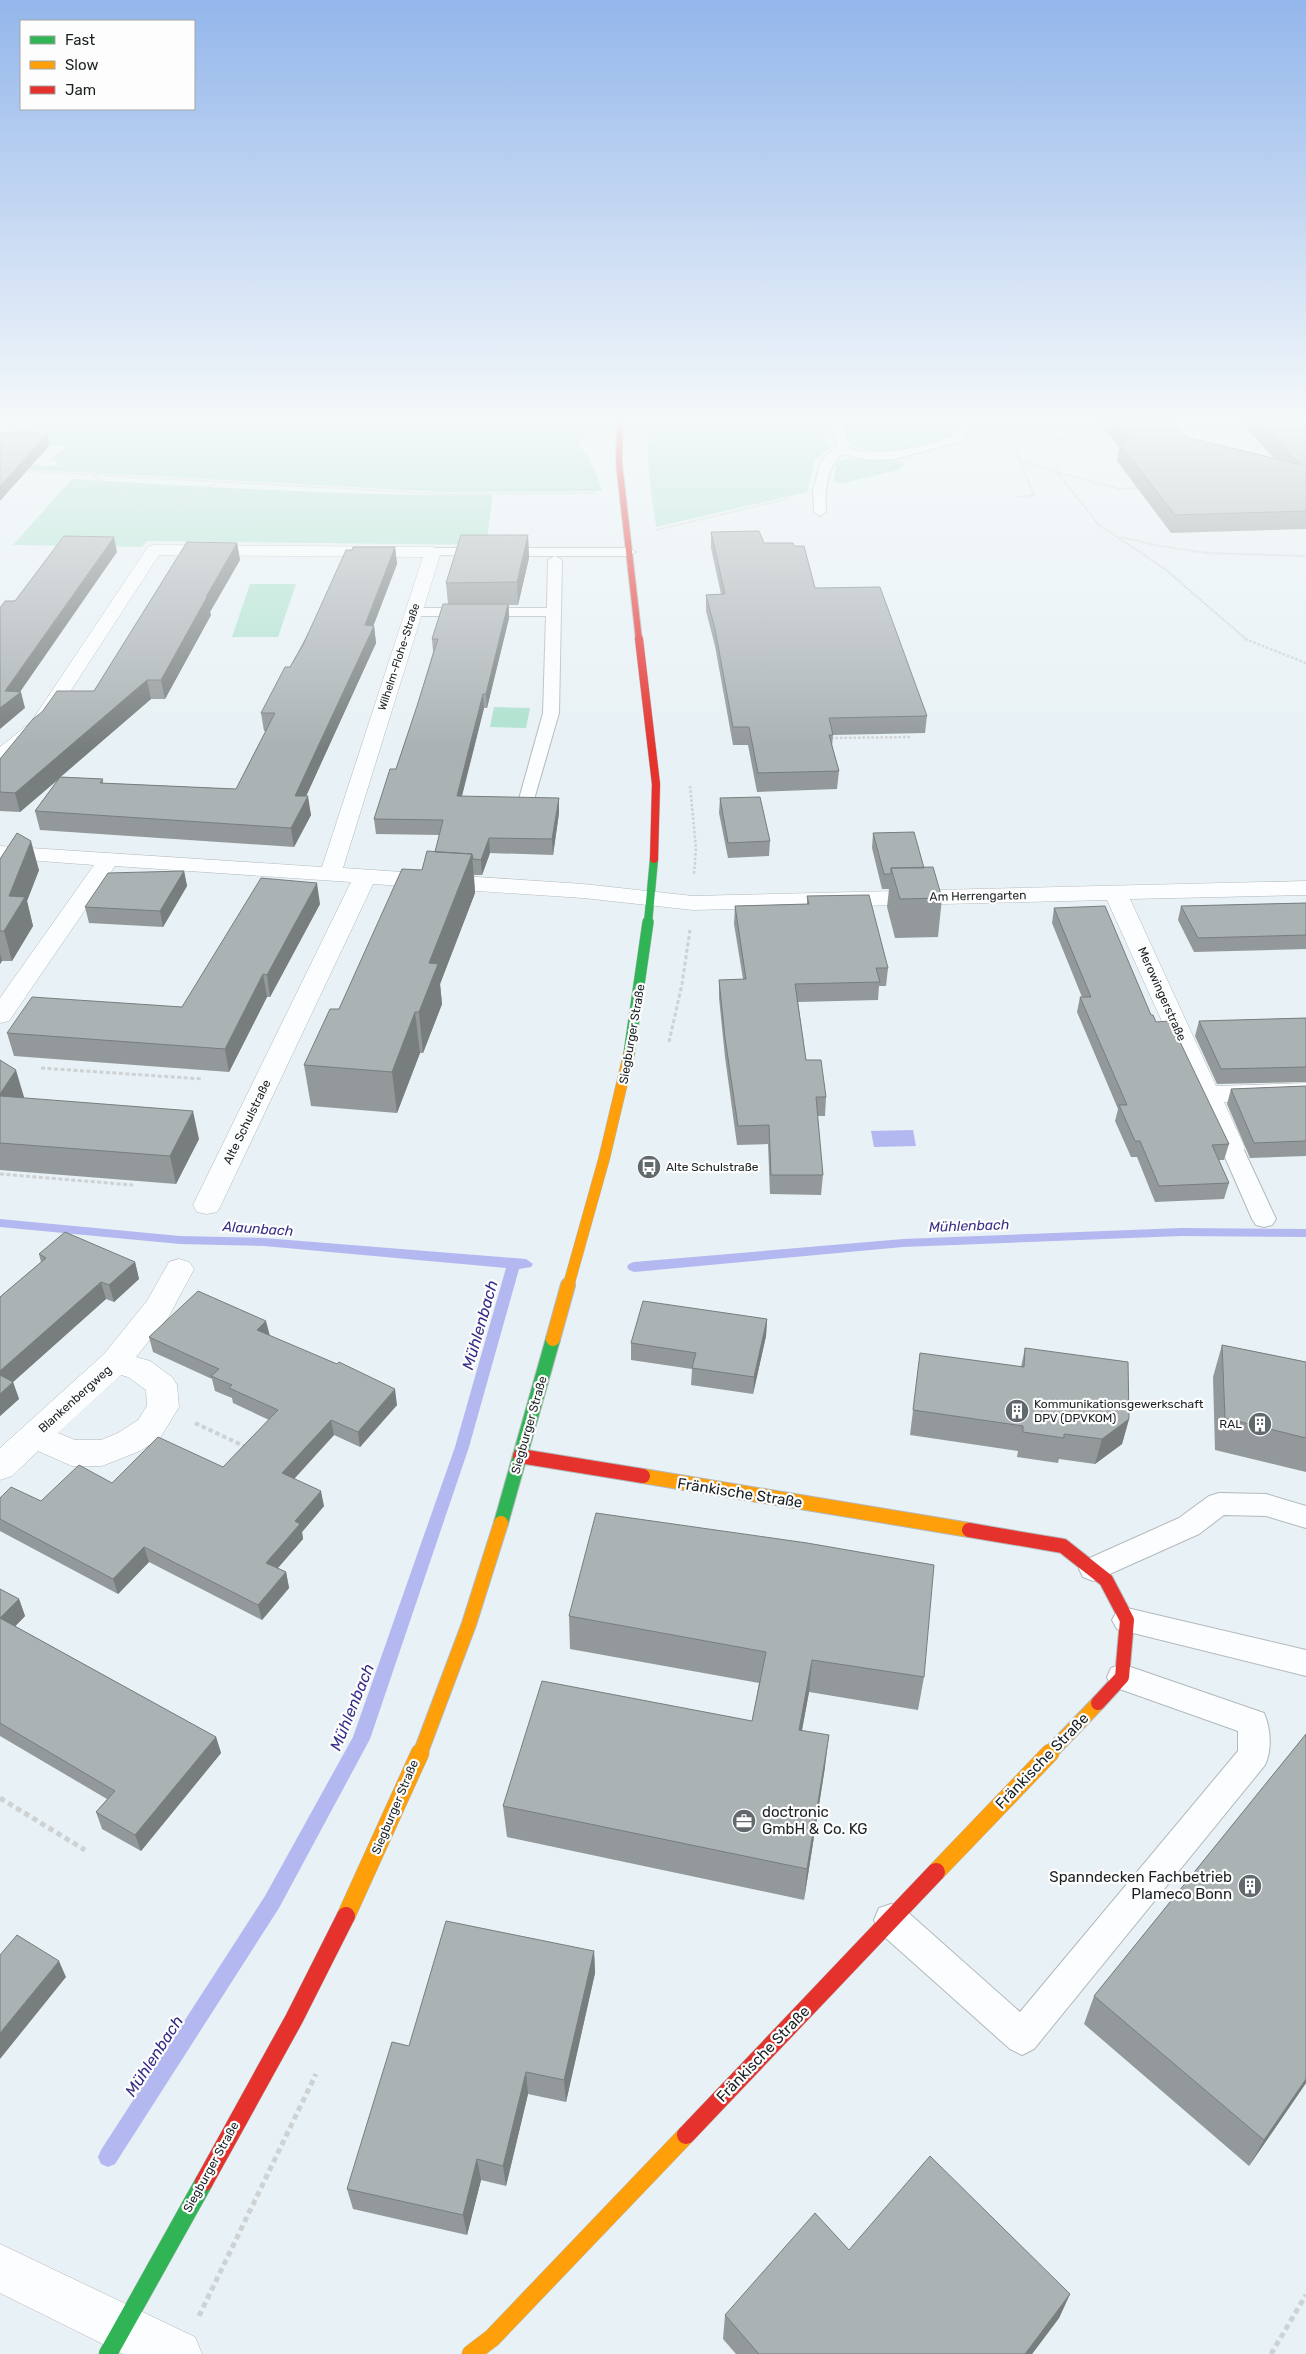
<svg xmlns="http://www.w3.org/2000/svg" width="1306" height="2354" viewBox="0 0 1306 2354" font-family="Rubik,sans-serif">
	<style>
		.green { fill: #aee1ce; fill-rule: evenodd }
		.water { fill: #b4b8f0 }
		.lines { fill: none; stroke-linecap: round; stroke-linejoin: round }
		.stream { fill: #b4b8f0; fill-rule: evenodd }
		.lane-casing { stroke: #b2b9bc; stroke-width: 2 }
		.street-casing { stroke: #b2b9bc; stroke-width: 1 }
		.fast-far3-casing { stroke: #b2b9bc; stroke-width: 9 }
		.fast-far2-casing { stroke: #b2b9bc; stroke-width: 12 }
		.fast-far1-casing { stroke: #b2b9bc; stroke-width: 16 }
		.fast-casing { stroke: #b2b9bc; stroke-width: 19 }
		.slow-far2-casing { stroke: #b2b9bc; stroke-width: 12 }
		.slow-far1-casing { stroke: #b2b9bc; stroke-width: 16 }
		.slow-casing { stroke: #b2b9bc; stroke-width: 19 }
		.jam-far3-casing { stroke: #b2b9bc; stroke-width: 8 }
		.jam-far2-casing { stroke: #b2b9bc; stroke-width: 9 }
		.jam-far1-casing { stroke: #b2b9bc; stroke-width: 16 }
		.jam-casing { stroke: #b2b9bc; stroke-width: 19 }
		.path-far4 { stroke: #ced2d2; stroke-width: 2; stroke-dasharray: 2 1; stroke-linecap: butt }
		.path-far3 { stroke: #ced2d2; stroke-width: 2.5; stroke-dasharray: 2.5 2; stroke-linecap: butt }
		.path-far2 { stroke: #ced2d2; stroke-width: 3; stroke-dasharray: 4 2.5; stroke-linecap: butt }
		.path-far1 { stroke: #ced2d2; stroke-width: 4; stroke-dasharray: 4.5 3; stroke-linecap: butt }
		.path { stroke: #ced2d2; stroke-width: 5; stroke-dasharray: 5.5 4; stroke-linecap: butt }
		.lane { fill: #fcfdfe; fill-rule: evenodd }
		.street { fill: #fcfdfe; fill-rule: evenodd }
		.fast-far3 { stroke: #30b455; stroke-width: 8 }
		.fast-far2 { stroke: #30b455; stroke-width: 11 }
		.fast-far1 { stroke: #30b455; stroke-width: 14 }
		.fast { stroke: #30b455; stroke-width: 18 }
		.slow-far2 { stroke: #ff9f0a; stroke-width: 11 }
		.slow-far1 { stroke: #ff9f0a; stroke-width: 14 }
		.slow { stroke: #ff9f0a; stroke-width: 18 }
		.jam-far3 { stroke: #e5322d; stroke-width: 6 }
		.jam-far2 { stroke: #e5322d; stroke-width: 8 }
		.jam-far1 { stroke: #e5322d; stroke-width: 14 }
		.jam { stroke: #e5322d; stroke-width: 18 }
		.wall { fill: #93999b }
		.shaded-wall { fill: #787d7e }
		.building { fill: #abb2b4; stroke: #787d7e }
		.labels { text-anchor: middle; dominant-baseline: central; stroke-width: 4.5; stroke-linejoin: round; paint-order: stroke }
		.far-street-label { font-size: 11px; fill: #1a2022; stroke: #fdfdfd }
		.street-label { font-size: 12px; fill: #1a2022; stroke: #fdfdfd }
		.poi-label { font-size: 12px; fill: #1a2022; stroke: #fdfdfd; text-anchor: start }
		.water-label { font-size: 14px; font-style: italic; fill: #382e87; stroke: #fdfdfd }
		.near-street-label { font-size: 15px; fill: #1a2022; stroke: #fdfdfd }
		.near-poi-label { font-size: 15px; fill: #1a2022; stroke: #fdfdfd; text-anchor: start }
		.near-water-label { font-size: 16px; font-style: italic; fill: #382e87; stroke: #fdfdfd }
	</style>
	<rect width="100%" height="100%" fill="#e8f1f5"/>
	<path class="green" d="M42,419H593L579,443L580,448L583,449L595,471L602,491L446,492L0,468V441L10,433ZM25,444L65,446V447L49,461H58L53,466L19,465Z
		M653,419H818L829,448L815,460L807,492L656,527C652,491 642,455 653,419Z
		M855,419H941L952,423L957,431C948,444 891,452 875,451C866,450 857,448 849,443L843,429L844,425Z
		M864,458L902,461L904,465L898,470L843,483L833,482L837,462L847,459Z
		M72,479C212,487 353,497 493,495L486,545L147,541L142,547L13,545Z
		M250,584H296L278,637H232Z
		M494,707L530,708L526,728L490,727Z"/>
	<path class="water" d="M913,1130L916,1146L874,1147L871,1131Z"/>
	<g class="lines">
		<path class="stream" d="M0,1219L180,1236L264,1238L526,1259L533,1264L531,1267L519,1269L469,1447L370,1739L279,1908L115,2164L108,2167L101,2164L98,2157L101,2150L265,1896L353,1737L455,1447L506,1268L264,1246L180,1244L0,1227Z
			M1181,1228L1306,1229V1237L1181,1236L903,1247L634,1272L629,1270L627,1267L629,1264L634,1262L903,1239Z"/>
		<g class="lane-casing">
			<path id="lane" d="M827,419H839L850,445L848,448C855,449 863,452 871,452C893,453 946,444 961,429L950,419H963L974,429L962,441L895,459L870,460L842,454C826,469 825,491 826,512L820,516L814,512L813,491L821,461L838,444Z
				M433,548H629L636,552L629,556H555L562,560L559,713L533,803H521L519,799L543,713L546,616H414L407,612L414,608H547L548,560L555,556L428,555L426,552Z
				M1232,1141L1240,1143L1243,1148L1276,1219L1272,1225L1264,1227L1256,1225L1252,1219L1221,1148L1224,1143Z
				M1219,1493L1266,1494L1306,1506V1528L1266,1516L1224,1515L1199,1534L1103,1577L1093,1581L1083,1577L1079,1569L1083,1561L1179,1518L1209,1496Z
				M1127,1608L1306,1650V1676L1117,1629L1112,1620L1117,1611Z
				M1122,1664L1264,1713C1271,1729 1272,1750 1265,1765L1034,2049L1022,2055L1010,2049L879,1932L874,1920L879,1908L891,1904L903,1908L1020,2012L1238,1751V1731L1111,1686L1107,1677L1111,1668Z"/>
		</g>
		<g class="street-casing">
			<path id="street" d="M15,419H34L32,422L0,434V425Z
				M154,545L433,547L439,549L441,552L343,868L583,884L693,896L1306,881V895L1130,899L1216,1086L1306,1083V1099L1224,1102L1245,1148L1242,1154L1232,1157L1222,1154L1107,900L693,910L583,898L373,884L221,1205L217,1212L207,1214L197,1212L193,1205L351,882L115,866L9,1021L0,1023V998L94,865L0,858V846L322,867L423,557L159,555L45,730L7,761L0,763V747L31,722L148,547Z
				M179,1259L189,1262L194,1269L169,1316L136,1357L150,1361L172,1377L177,1385L179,1407L160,1438L140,1451L102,1466H72L38,1451L12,1476L0,1480V1448L104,1354L147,1301L169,1262ZM121,1375L128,1377L146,1390L147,1406L138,1420L118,1433L101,1440H75L58,1433Z
				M0,2244L195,2337L202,2354H123L0,2293Z"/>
		</g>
		<g class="fast-far3-casing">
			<path id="fast-far3" d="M648,923L654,859"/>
		</g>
		<g class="fast-far2-casing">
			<path id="fast-far2" d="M629,1054L648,922"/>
		</g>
		<g class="fast-far1-casing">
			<path id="fast-far1" d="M501,1523L553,1339"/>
		</g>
		<g class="fast-casing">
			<path id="fast" d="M108,2354L204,2182"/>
		</g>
		<g class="slow-far2-casing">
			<path id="slow-far2" d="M568,1287L604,1159L629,1054"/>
		</g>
		<g class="slow-far1-casing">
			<path id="slow-far1" d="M553,1339L568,1285
				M643,1476L969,1530
				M420,1754L469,1624L501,1523
				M1049,1754L1098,1703"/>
		</g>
		<g class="slow-casing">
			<path id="slow" d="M936,1872L1050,1753
				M346,1916L420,1753
				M471,2354L492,2338L686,2135"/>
		</g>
		<g class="jam-far3-casing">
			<path id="jam-far3" d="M620,419L619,463L639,640"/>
		</g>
		<g class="jam-far2-casing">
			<path id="jam-far2" d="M639,639L656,784L654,859"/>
		</g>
		<g class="jam-far1-casing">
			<path id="jam-far1" d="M520,1456L643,1476
				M969,1530L1063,1546L1106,1580L1127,1620L1122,1677L1098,1703"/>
		</g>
		<g class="jam-casing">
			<path id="jam" d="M686,2135L936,1872
				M204,2182L294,2019L346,1916"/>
		</g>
		<path class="path-far4" d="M1238,428L1259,447L1248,454
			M1177,430L1196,427H1248
			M1012,441L1034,495L1017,497
			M988,447L1012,441L1113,436
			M1018,460L1056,471L1098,524L1165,569L1247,640
			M23,471L445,494L594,493
			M1057,472L1120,489L1141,488
			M94,476L124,493L149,523
			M171,523L195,491L216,484
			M438,525L445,494
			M656,530L791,498
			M1121,537L1160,546L1207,553L1306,556"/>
		<path class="path-far3" d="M1245,639L1306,663
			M831,738L911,737
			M690,786L696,848L694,874"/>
		<path class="path-far2" d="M669,1042L682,984L690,930
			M41,1068L203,1079
			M0,1174L133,1185"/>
		<path class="path-far1" d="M195,1423L246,1447"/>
		<path class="path" d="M0,1798L85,1850
			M199,2316L316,2074
			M1271,2354L1306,2295"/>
		<use href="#lane" class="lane"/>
		<use href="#street" class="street"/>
		<use href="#fast-far3" class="fast-far3"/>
		<use href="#fast-far2" class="fast-far2"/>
		<use href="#fast-far1" class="fast-far1"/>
		<use href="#fast" class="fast"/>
		<use href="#slow-far2" class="slow-far2"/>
		<use href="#slow-far1" class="slow-far1"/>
		<use href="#slow" class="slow"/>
		<use href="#jam-far3" class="jam-far3"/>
		<use href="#jam-far2" class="jam-far2"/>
		<use href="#jam-far1" class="jam-far1"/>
		<use href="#jam" class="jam"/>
	</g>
	<path class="wall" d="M1095,419H1169L1186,437L1274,458L1237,419H1306V529L1171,533L1117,461L1119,447Z
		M711,532L764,543L794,546L815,588L927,716L925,733L833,735L832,747L839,771L837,789L757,792L748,745H733L715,646L706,611V595L721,594L711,548Z
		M528,535L529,558L518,605H509V618L487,708H484L462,796L559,813L553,855L490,853L482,875H474L475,893L440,984L442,1004L423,1053H420L397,1113L311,1106L304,1065L339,1009L422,870L435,852L439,835L376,834L374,819L396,769L417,706L433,652L432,639L448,604L446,583Z
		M237,543L240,560L210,612L211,615L165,699H151L60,777L103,779V783L236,789L266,731H264L261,713L290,667L352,550L395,547L397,564L373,626H374L376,643L306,796L311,815L294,847L40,830L35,811L59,779L20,812L0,811V759L94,691Z
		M720,798L770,841L769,856L728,858L719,813Z
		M873,833L924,868L942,898L938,937L895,938L887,907L889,889H882L872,848Z
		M0,859L39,870L27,901L33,926L12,961H2L0,964Z
		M184,871L187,886L163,927L89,923L85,907Z
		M807,896L888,968L886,986H879L878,1000L798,1002L806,1060L826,1097L825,1116H817L823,1175L821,1195L770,1194L768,1144L737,1145L725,1057L719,998V980L743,979L734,924L735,906L807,904Z
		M1306,903V949L1194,952L1178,920L1181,906Z
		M320,904L270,997H267L229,1072L14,1056L7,1033L182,1007Z
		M1054,908L1156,1022L1229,1144L1224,1160H1219L1229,1183L1224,1199L1155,1202L1137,1157H1131L1115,1121L1118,1109L1077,1012L1080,997H1082L1052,923Z
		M1306,1018V1082L1217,1084L1195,1036L1199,1021Z
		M0,1060L24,1097L23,1098L199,1139L176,1184L0,1170Z
		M1306,1086V1156L1250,1158L1227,1104L1231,1089Z
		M39,1254L135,1262L139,1279L114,1302L106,1299L13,1382L19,1399L0,1416V1297L41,1262Z
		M767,1319L766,1336L753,1394L691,1385L692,1369L631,1360V1343Z
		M269,1335L397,1405L360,1447L334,1435L294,1478L324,1506L302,1532L303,1539L278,1568L286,1572L289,1588L262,1620L149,1562L118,1594L0,1531V1498L41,1501L112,1483L223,1467L269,1420L233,1403L232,1398L215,1391L212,1379L153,1352L149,1337Z
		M1222,1345L1306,1362V1472L1215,1450L1213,1377Z
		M1025,1348L1129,1419L1122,1444L1095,1464L1059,1459L1058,1463L1017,1457L1018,1451L910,1435L920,1353L1021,1367Z
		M0,1589L19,1599L25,1616L15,1626L216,1737L221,1753L141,1851L102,1829L96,1812L107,1799L0,1736Z
		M569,1616L924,1677L918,1710L809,1692L802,1730L825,1767L804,1900L507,1837L503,1806L752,1721L759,1683L570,1649Z
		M1306,1734V2083L1249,2166L1084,2024L1094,1996Z
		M594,1951L595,1973L566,2102L528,2094L506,2186L481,2180L467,2235L353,2209L347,2189L409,2046Z
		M1070,2294L1059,2318L1032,2354H736L723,2339L725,2315Z"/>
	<path class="shaded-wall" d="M47,434L49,446L0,501V486Z
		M528,535L529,558L518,605L517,582Z
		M114,537L117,552L20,692H21L25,708L0,729V708L5,691Z
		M237,543L240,560L210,612L211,615L165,699L161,680L206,597Z
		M395,547L397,564L368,640L374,626L376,643L298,814L295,796L365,625Z
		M508,604L509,618L487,708L486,694Z
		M147,680L151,699L20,812L15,793Z
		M483,694L484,708L458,811L457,796Z
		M308,796L311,815L294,847L291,828Z
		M559,798V813L553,855L552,839Z
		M489,838L490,853L482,875L481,860Z
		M31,841L39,870L27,901L33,926L12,961L4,931L9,896Z
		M472,854L475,893L440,984L442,1004L423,1053L419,1012L429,963Z
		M184,871L187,886L163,927L160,911Z
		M317,883L320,904L270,997L267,975Z
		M0,953L2,961L0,964Z
		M263,974L267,997L229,1072L225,1049Z
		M415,1012L420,1053L397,1113L392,1072Z
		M16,1070L24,1097L7,1123L0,1102V1094Z
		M193,1111L199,1139L176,1184L170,1156Z
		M135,1262L139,1279L114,1302L109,1285Z
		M101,1282L106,1299L3,1391L0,1383V1371Z
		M767,1319L766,1336L753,1394L754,1377Z
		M266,1321L270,1336L257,1330Z
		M13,1382L19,1399L0,1416V1394Z
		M395,1389L397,1405L360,1447L358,1432Z
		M1129,1419L1122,1444L1095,1464L1102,1439Z
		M331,1420L334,1435L286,1488L282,1473Z
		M321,1491L324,1506L302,1532L303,1539L269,1578L266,1563L295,1521Z
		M144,1547L149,1562L118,1594L113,1579Z
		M286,1572L289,1588L262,1620L258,1605Z
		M19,1599L25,1616L7,1635L0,1618Z
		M812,1660L809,1692L796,1762L799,1730Z
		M829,1735L825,1767L804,1900L807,1869Z
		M216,1737L221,1753L141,1851L135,1835Z
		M594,1951L595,1973L566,2102L564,2080Z
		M59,1961L66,1977L0,2059V2033Z
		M526,2072L528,2094L506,2186L503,2166Z
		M1306,2079V2083L1249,2166L1264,2140Z
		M477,2159L481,2180L467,2235L463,2215Z
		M1070,2294L1059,2318L1032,2354H1025Z"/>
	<path class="building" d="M1112,419H1169L1186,437L1301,465L1256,419H1306V511L1175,515L1120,444L1129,439Z
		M0,432L47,434L0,486Z
		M759,531L764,543H793L794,546H804L815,588L880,587L927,716L829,718L833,735H829L839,771L758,773L749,727H733L715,629L706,595L725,594L711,532Z
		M461,535H528L517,582L446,583Z
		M64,536L114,537L5,691L21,692L0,708V608L5,601H15Z
		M187,542L237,543L206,597H207L161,680H147L15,793L0,792V759L33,719L42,712L57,691H94Z
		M353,547H395L365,625L374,626L295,796H308L291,828L35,811L60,777L103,779L100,783L236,789L275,713H261L285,667H290L303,645L346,550H352Z
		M443,604H508L486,694H483L457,796L559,798L552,839L489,838L481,860L473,859L472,854L435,852L443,820L374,819L390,769H396L417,706L438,639H432Z
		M760,797L770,841L728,843L720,798Z
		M914,832L924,868H891V874H884L873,833Z
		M17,833L31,841L9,896L25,897L4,931H0V859Z
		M427,851L472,854L429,963L438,964L419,1012H415L392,1072L304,1065L330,1009H339L402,869L422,870Z
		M933,867L942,898L900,899L891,868Z
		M184,871L160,911L85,907L108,873Z
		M261,878L317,883L267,975L263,974L225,1049L7,1033L32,997L182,1007Z
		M869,895L888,968H876L880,982L795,984L806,1060H821L826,1097H816L823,1175H771L769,1125L738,1126L725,1038L719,980L746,979L735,906L809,904L807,896Z
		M1306,903V935L1198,938L1181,906Z
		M1105,906L1151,1015H1153L1156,1022L1170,1021L1229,1144L1212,1145L1229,1183L1159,1186L1140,1141H1135L1119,1105H1127L1080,997H1091L1054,908Z
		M1306,1018V1067L1221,1069L1199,1021Z
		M0,1060L16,1070L0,1094Z
		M1306,1086V1141L1254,1143L1231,1089Z
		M0,1096L193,1111L170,1156L0,1143Z
		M65,1232L135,1262L109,1285L101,1282L0,1371V1297L46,1258L39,1254Z
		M198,1291L266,1321L257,1330L337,1364L339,1362L395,1389L358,1432L331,1420L282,1473L321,1491L295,1521L300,1524L266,1563L286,1572L258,1605L144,1547L113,1579L0,1519V1498L11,1487L41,1501L79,1465L112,1483L158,1437L223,1467L278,1410L229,1388L232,1385L211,1376L219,1369L149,1337Z
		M643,1301L767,1319L754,1377L692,1368L696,1353L631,1343Z
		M1222,1345L1306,1362V1438L1225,1418Z
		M1025,1348L1128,1362L1129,1419L1102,1439L1064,1434V1438L1023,1432V1426L913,1410L920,1353L1024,1367Z
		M0,1375L13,1382L0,1394Z
		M596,1513L807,1543L934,1565L924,1677L812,1660L799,1730L829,1735L807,1869L503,1806L542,1681L752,1721L766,1652L569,1616Z
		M0,1589L19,1599L0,1618L216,1737L135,1835L96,1812L115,1791L0,1723Z
		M1306,1734V2079L1264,2140L1094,1996Z
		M446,1921L594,1951L564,2080L526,2072L503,2166L477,2159L463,2215L347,2189L392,2042L409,2046Z
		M17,1935L59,1961L0,2033V1955Z
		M930,2156L1070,2294L1025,2354H759L725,2315L815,2213L849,2250Z"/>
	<linearGradient id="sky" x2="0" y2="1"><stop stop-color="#93b6eb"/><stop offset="0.56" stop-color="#f5f9fa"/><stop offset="1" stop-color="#f5f9fa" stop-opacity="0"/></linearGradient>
	<rect width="1306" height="749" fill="url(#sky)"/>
	<defs>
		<g id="bus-disc" transform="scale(1.25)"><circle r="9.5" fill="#62696c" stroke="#fdfdfd"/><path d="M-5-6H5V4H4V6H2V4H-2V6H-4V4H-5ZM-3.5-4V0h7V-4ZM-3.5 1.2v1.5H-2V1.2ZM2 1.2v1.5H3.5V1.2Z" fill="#fff"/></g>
		<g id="building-disc" transform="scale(1.25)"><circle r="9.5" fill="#62696c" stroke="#fdfdfd"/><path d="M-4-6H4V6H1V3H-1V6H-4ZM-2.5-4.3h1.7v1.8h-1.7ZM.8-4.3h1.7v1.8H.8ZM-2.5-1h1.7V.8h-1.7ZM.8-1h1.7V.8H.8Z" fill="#fff"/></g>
		<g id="office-disc" transform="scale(1.25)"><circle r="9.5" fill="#62696c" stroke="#fdfdfd"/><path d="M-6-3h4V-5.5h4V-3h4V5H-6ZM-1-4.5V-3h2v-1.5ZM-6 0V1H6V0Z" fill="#fff"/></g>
	</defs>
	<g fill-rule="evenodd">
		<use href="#bus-disc" x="649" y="1167"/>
		<use href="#building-disc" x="1017" y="1411"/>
		<use href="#building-disc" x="1260" y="1424"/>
		<use href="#office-disc" x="744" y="1821"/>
		<use href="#building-disc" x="1250" y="1886"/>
	</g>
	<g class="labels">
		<g class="far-street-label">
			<text transform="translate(399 657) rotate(-72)">Wilhelm-Flohe-Straße</text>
		</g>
		<g class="street-label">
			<text transform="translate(978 896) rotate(-1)">Am Herrengarten</text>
			<text transform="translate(1162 994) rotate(66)">Merowingerstraße</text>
			<text transform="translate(632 1034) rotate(-80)">Siegburger Straße</text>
			<text transform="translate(247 1122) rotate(-64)">Alte Schulstraße</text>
			<text transform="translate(75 1399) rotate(-42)">Blankenbergweg</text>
			<text transform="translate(529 1425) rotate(-74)">Siegburger Straße</text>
			<text transform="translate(395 1807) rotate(-67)">Siegburger Straße</text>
			<text transform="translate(211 2167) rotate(-61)">Siegburger Straße</text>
		</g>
		<g class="poi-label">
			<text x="666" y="1167">Alte Schulstraße</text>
			<text x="1034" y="1404">Kommunikationsgewerkschaft<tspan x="1034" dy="14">DPV (DPVKOM)</tspan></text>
			<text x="1242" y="1424" text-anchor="end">RAL</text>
		</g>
		<g class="water-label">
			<text transform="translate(969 1226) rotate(-2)">Mühlenbach</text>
			<text transform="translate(258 1229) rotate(4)">Alaunbach</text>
		</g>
		<g class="near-street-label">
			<text transform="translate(740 1493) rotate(9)">Fränkische Straße</text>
			<text transform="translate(1042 1761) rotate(-46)">Fränkische Straße</text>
			<text transform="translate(763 2054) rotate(-46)">Fränkische Straße</text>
		</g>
		<g class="near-poi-label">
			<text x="762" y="1812">doctronic<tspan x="762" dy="17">GmbH &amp; Co. KG</tspan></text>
			<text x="1232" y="1877" text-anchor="end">Spanndecken Fachbetrieb<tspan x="1232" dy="17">Plameco Bonn</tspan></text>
		</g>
		<g class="near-water-label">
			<text transform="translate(480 1325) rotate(-74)">Mühlenbach</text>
			<text transform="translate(352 1707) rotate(-68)">Mühlenbach</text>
			<text transform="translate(154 2056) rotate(-57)">Mühlenbach</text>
		</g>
	</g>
	<rect x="20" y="20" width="175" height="90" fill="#fdfdfd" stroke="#a2a5a5"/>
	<rect x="30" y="36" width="25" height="8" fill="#30b455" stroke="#a2a5a5"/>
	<text x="65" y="45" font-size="15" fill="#1a2022">Fast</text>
	<rect x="30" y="61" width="25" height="8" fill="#ff9f0a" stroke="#a2a5a5"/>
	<text x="65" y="70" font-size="15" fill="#1a2022">Slow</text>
	<rect x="30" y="86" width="25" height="8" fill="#e5322d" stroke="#a2a5a5"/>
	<text x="65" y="95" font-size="15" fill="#1a2022">Jam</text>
</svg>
